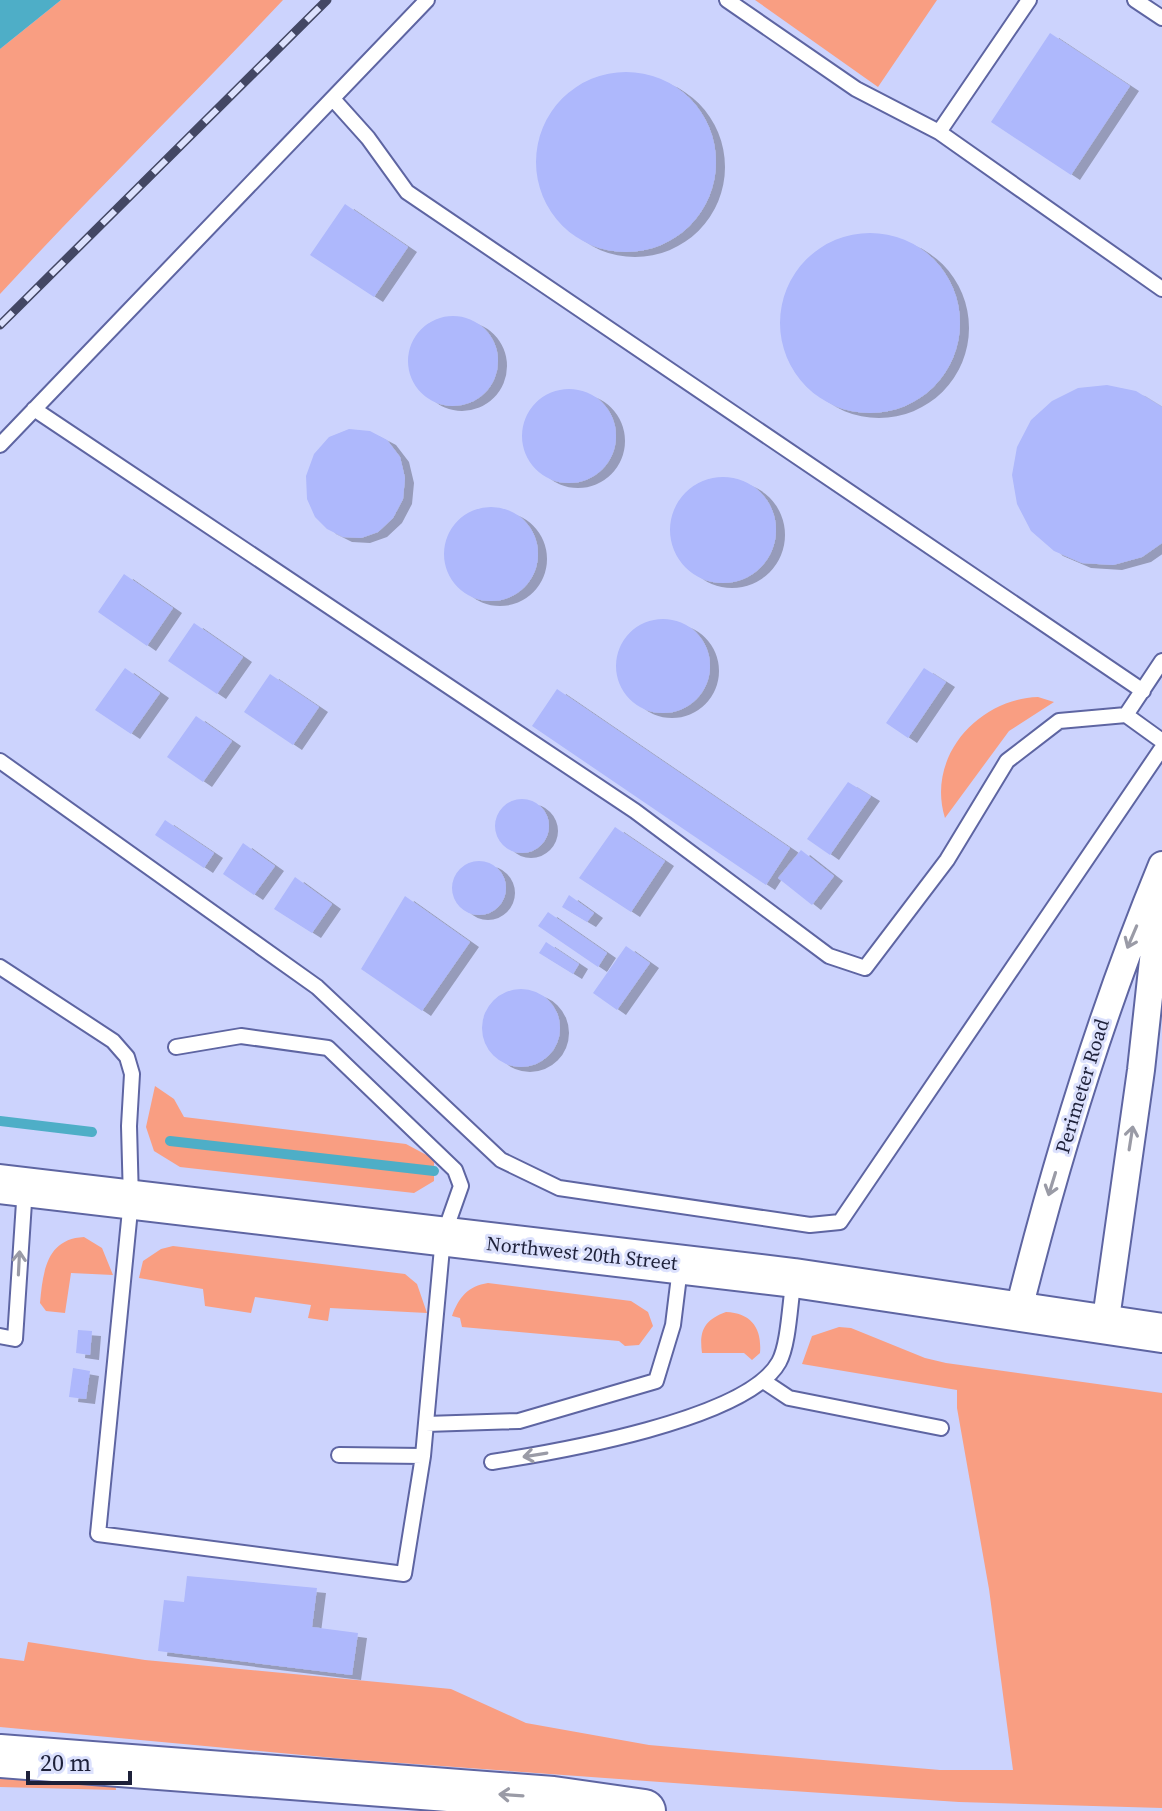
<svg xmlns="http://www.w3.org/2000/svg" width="1162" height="1811" viewBox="0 0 1162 1811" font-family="'Source Serif 4',serif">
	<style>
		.green { fill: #f99e82 }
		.water { fill: #4eaec7 }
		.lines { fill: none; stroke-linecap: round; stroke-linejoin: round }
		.stream { stroke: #4eaec7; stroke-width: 10 }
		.building { fill: #aeb8fc; filter: url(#shadow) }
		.lane-casing { stroke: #5e65a2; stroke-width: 18 }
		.street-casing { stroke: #5e65a2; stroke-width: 30 }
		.secondary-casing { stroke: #5e65a2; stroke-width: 42 }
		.primary-casing { stroke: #5e65a2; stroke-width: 46 }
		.lane { stroke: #fff; stroke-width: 14 }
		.street { stroke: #fff; stroke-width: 26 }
		.secondary { stroke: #fff; stroke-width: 38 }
		.primary { stroke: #fff; stroke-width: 42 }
		.rail-casing { stroke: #434764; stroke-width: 9 }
		.rail { stroke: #dce1fd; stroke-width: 6; stroke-dasharray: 18; stroke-linecap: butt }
		.oneway { stroke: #9a9ba6 }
		.labels { text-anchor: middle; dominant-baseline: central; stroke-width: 6; stroke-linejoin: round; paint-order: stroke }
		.street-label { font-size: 20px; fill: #1e213a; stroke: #dce1fd }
	</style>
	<defs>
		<filter id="shadow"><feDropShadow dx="9" dy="5" stdDeviation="0" flood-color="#0004"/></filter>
	</defs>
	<rect width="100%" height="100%" fill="#ccd3fd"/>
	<path class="green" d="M61,0H283C190,99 92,194 0,294V49Z
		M755,0H937L878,87Z
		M1038,697L1054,702L1009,731L945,818C926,757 978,699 1038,697Z
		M155,1086L174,1099L184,1117L406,1144L434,1159V1181L414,1193L180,1167L154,1151L146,1127Z
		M84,1237L102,1248L113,1275L71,1273L65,1313L46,1311L40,1303C43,1272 46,1239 84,1237Z
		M173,1246L405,1274L417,1284L427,1313L330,1308L328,1321L308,1318L311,1305L255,1297L251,1313L205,1306L203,1289L139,1278L143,1261L161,1249Z
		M488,1283L631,1301L648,1312L653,1326L639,1345L625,1346L619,1341L462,1327L460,1318L452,1316C459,1297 468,1286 488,1283Z
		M726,1312C752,1313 762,1329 760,1353L752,1360L744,1353H702C699,1331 704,1320 726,1312Z
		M839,1327L851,1328L925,1358L946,1363L1162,1393V1808L959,1802L715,1786L345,1759L0,1727V1658L24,1661L28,1642L145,1660L451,1689L526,1723L649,1745L940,1770H1013L989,1589L957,1408V1390L802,1364L812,1336Z
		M0,1771L115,1782L116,1790L0,1787Z"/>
	<path class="water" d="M0,0H61L0,49Z"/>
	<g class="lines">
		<path class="stream" d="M0,1121L92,1132
			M170,1141L434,1171"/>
	</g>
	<path class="building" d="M1050,33L1130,86L1071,175L991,122Z
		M536 162a90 90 0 1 1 180 0a90 90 0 1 1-180 0Z
		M345,204L408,247L374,297L310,255Z
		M780 323a90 90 0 1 1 180 0a90 90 0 1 1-180 0Z
		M408 361a45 45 0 1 1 90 0a45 45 0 1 1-90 0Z
		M1107,385L1136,391L1162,407V543L1142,557L1113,565L1082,563L1054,551L1031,531L1017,504L1012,475L1017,447L1031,420L1052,401L1078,388Z
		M522 436a47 47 0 1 1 94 0a47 47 0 1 1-94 0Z
		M349,429L370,431L387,440L400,457L405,478L403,499L393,518L378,532L361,538L343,537L327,529L315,517L307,499L306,476L314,454L329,437Z
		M670 530a53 53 0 1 1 106 0a53 53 0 1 1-106 0Z
		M444 554a47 47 0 1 1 94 0a47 47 0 1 1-94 0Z
		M124,574L173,608L147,646L98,612Z
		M616 666a47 47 0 1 1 94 0a47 47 0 1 1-94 0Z
		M194,623L243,657L217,694L168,661Z
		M125,668L160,693L131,734L95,710Z
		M924,668L946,682L908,738L886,723Z
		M270,674L319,707L293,745L244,712Z
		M557,689L790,848L766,885L532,726Z
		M196,716L232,741L203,782L167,757Z
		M848,782L871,796L830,855L807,839Z
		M495 826a27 27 0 1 1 54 0a27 27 0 1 1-54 0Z
		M165,820L214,853L204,868L155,835Z
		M615,827L665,861L631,912L579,878Z
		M243,843L275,866L254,895L223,874Z
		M801,850L834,876L812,905L778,878Z
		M452 888a27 27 0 1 1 54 0a27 27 0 1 1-54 0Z
		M295,877L332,904L312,933L274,909Z
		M569,895L594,913L587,922L562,907Z
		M405,896L470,942L422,1011L361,969Z
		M548,912L607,953L598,967L538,926Z
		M546,942L579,964L573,974L539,953Z
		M626,946L650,963L617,1010L593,993Z
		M482 1028a39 39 0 1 1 78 0a39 39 0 1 1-78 0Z
		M78,1330L92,1331L90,1355L76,1353Z
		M73,1368L90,1371L86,1399L69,1397Z
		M187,1576L317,1588L312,1627L358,1633L352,1675L158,1651L164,1600L184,1602Z"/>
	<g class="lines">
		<g class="lane-casing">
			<path id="lane" d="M727,0L856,89L939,132
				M1029,0L939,132L1162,289
				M1135,0L1162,18
				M333,99L368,138L407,192L1143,691
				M34,409L635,811L829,956L865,968L947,860L1007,761L1059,721L1126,715L1162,661
				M0,445L427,0
				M1126,715L1162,741
				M0,761L317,987L501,1160L559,1188L810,1225L840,1222L1162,748
				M0,967L113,1041L127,1057L132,1074L129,1126L131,1200L98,1534L404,1574L423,1456L443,1237L461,1186L455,1170L328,1048L241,1036L176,1047
				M0,1336L15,1339L25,1187
				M765,1382L789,1398L941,1428
				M426,1424L519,1421L656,1381L673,1325L680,1268
				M339,1455L423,1456
				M492,1462C556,1452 747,1420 779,1362C789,1344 790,1300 794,1278"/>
		</g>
		<g class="street-casing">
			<path id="street" d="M1018,1313C1056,1160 1102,1010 1162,865
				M1105,1326L1141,1070L1161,887"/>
		</g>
		<g class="secondary-casing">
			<path id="secondary" d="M0,1184L794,1278L1162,1333"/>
		</g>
		<g class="primary-casing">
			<path id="primary" d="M0,1756L553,1798L644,1811"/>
		</g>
		<use href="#lane" class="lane"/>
		<use href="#street" class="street"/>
		<use href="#secondary" class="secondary"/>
		<use href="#primary" class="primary"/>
		<g class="rail-casing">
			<path id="rail" d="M0,325L327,0"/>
		</g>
		<use href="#rail" class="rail"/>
	</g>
	<defs><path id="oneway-shaft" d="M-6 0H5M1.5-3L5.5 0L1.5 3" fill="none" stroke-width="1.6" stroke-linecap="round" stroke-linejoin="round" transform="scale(2)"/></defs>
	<g class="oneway">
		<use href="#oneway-shaft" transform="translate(1132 937) rotate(113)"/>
		<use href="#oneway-shaft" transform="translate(1131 1138) rotate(-81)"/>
		<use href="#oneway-shaft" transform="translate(1052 1184) rotate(107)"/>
		<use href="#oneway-shaft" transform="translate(19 1263) rotate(-87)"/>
		<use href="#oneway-shaft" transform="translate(535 1455) rotate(171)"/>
		<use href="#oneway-shaft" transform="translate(511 1795) rotate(-176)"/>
	</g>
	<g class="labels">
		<g class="street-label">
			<text transform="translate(1082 1086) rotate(-73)">Perimeter Road</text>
			<text transform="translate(582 1253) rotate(6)">Northwest 20th Street</text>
		</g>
	</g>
	<path d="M28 1771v12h102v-12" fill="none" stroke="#1e213a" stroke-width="4"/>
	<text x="40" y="1771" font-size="24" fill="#1e213a" stroke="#dce1fd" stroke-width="6" paint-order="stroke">20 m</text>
</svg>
